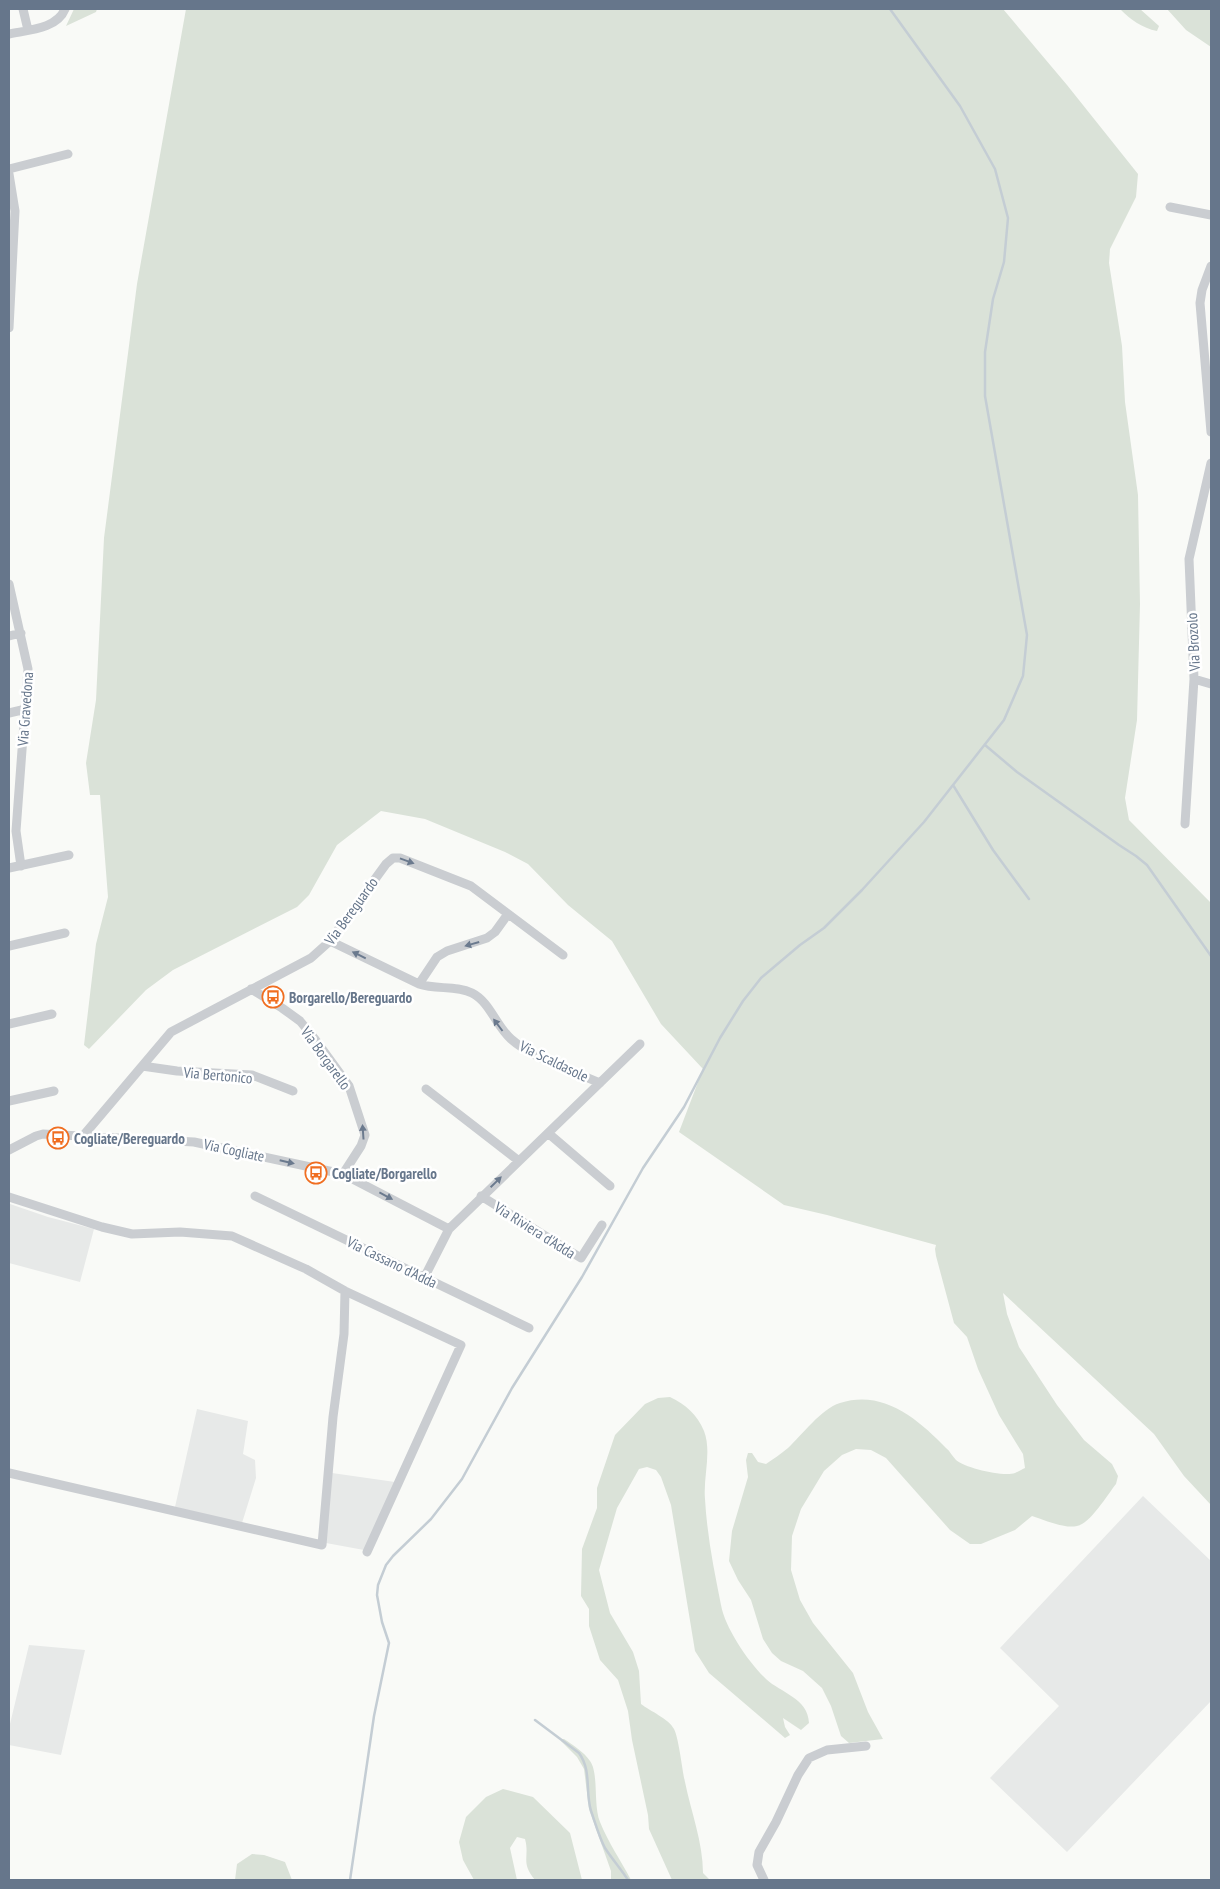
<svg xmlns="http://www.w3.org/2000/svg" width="1220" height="1889" viewBox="0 0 1220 1889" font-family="'PT Sans Narrow',sans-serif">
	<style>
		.built { fill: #e7e9e8 }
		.green { fill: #dae2d8 }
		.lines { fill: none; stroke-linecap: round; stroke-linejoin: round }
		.stream { stroke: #c4cdd4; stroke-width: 2.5 }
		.minor { stroke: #cacdd1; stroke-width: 9 }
		.oneway { fill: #6b7a8e }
		.labels { text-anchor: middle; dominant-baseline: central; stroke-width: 5; stroke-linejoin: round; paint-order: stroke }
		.street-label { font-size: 15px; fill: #66768b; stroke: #fff }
		.poi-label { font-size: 15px; font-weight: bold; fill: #66768b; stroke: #fff; text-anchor: start }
	</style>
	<rect width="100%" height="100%" fill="#f9faf7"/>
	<path class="built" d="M10,1204L48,1217L94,1229L80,1282L9,1263V1210Z
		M197,1409L248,1421L243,1454L255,1460L256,1478L242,1523L175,1507Z
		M332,1473L395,1482L364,1550L326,1543Z
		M1143,1496L1211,1561V1701L1067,1852L990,1778L1059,1706L1000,1648Z
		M29,1645L85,1650L61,1755L9,1745V1728Z"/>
	<path class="green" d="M74,9H97L96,12L66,26Z
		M186,9H1003L1067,85L1138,174L1136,197L1110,249L1109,263L1122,346L1125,402L1138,495L1140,604L1137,720L1125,798L1129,820L1211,903V1505L1184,1476L1154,1434L1003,1293L1007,1314L1019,1347L1057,1405L1084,1440L1112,1464L1118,1476L1116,1484C1108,1494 1090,1524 1077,1526C1064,1529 1045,1520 1032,1516L1015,1530L981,1544H970L950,1530L886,1458L871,1450L856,1449L842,1455L824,1471L801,1509L792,1536L791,1570L800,1600L813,1623L853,1673L868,1712L883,1739L849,1743L841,1736L831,1706L822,1688L803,1671L781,1661L772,1653L763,1639L751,1600L738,1580L729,1561L732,1531L748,1477L746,1460L748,1453H752L758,1462L766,1464C773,1459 781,1454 788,1448C802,1435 821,1409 840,1403C883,1389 918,1419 946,1448C950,1451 952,1456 956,1460C965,1468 1003,1477 1015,1473C1018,1472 1022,1469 1025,1468L1023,1454L999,1415L978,1369L967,1337L954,1323L936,1256L935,1249L936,1245L827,1215L784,1205L679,1132L703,1069L661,1024L612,941L568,905L528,864L505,852L425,819L381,811L337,845L309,895L297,907L173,970L146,990L89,1049L84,1045L96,944L108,897L100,795H90L86,763L96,700L104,538L137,284Z
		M1120,9H1140L1159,26L1157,31C1142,28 1131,20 1120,9Z
		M1167,9H1211V47L1186,30Z
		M670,1397C686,1405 697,1414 704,1431C712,1452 703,1477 705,1499C707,1535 714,1570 721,1605C725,1628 749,1663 766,1679C781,1693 808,1698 809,1723L801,1730L783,1718L785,1727L790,1735L785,1738L709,1673L695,1651L671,1505L661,1477L656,1470L647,1467L639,1469L617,1508L599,1570L610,1613L633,1652L639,1671L641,1704C650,1711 669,1719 674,1729C679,1739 682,1769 685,1782C691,1812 703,1842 703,1873L710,1880H672L649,1829L648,1815L632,1740L628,1711L618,1680L600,1660L589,1626V1609L581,1596L582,1549L597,1508V1488L615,1435L645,1404L658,1398Z
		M561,1739H564C573,1745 584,1752 590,1761C599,1773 593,1805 600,1822C608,1842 621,1861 631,1880H611V1871L589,1809L584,1769L577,1757L561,1741Z
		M503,1789L533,1797L570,1833L582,1880H535C520,1862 530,1857 525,1839L517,1837L510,1848L517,1880H474L463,1860L459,1842L466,1817L486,1797Z
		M252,1854L264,1855L285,1862L292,1880H235L237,1864Z"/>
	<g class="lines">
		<path class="stream" d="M985,745L1017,772L1119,845L1136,856L1147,865L1211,956
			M953,785L993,850L1029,899
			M535,1720L579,1753C592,1771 585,1791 591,1811C595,1822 599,1837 605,1848C612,1859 621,1869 628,1880
			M350,1880L374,1716L389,1643L382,1622L377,1595L378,1585L386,1565L393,1556L431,1519L462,1479L512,1388L582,1277L643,1168L684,1107L720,1038L743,1001L761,978L800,945L824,928L862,890L924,822L1004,720L1023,676L1027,635L985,396V352L993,299L1004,262L1008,218L995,169L960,106L890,9"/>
		<path class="minor" d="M23,9L28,30
			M9,34C28,30 57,29 65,9
			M9,169L68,154
			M9,174L15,211L9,328
			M1170,207L1211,215
			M1211,266L1202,290L1200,303L1211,432
			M9,584L28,669L16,831L21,866
			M9,636L21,633
			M1194,679L1211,684
			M9,713L26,709
			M1185,824L1194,679L1189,559L1211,463
			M9,868L69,855
			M330,941L419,984C436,990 456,985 472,993C490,1002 496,1026 511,1039C532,1058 573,1071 600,1083
			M9,946L65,933
			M419,984L437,957L447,951L487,938L495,932L508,914
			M251,989L282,1008L300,1021L314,1038L349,1086L365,1135L361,1146L343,1174
			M9,1024L52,1014
			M142,1066L177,1071L252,1075L293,1091
			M426,1089L519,1161
			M9,1101L54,1091
			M548,1133L610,1186
			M83,1136L171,1032L311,958L330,941L386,864L393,858H400L471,886L563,955
			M9,1150L36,1136L43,1134L194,1142L343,1174L449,1229
			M255,1196L529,1328
			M481,1196L581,1258L602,1225
			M9,1197L102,1227L132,1234L180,1232L232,1236L306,1269L345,1291L461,1345L367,1552
			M424,1278L449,1229L640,1044
			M9,1473L322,1545L333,1417L344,1334L345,1291
			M764,1880L757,1865L759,1852L776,1822L798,1775L809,1758L827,1750L866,1746"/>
	</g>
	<defs><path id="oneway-solid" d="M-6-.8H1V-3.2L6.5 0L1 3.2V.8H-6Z" transform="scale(1.25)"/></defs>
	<g class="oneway">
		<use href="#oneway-solid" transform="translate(407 861) rotate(20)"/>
		<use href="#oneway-solid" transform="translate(472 944) rotate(164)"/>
		<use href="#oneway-solid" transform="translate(359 955) rotate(-154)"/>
		<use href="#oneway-solid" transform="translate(498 1025) rotate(-127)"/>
		<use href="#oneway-solid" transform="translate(363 1132) rotate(-94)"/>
		<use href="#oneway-solid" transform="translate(287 1162) rotate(13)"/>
		<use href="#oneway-solid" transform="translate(496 1182) rotate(-44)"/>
		<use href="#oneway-solid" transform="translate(386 1196) rotate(28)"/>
	</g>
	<defs>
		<g id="bus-ring" transform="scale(1.125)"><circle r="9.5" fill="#fff" stroke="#f06e21" stroke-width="1.5"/><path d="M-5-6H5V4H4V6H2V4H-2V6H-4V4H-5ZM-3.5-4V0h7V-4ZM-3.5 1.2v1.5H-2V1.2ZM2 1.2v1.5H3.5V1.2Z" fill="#f06e21"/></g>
	</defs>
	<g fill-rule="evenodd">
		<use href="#bus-ring" x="273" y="997"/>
		<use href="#bus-ring" x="58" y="1138"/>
		<use href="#bus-ring" x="316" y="1173"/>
	</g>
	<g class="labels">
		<g class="street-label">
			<text transform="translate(1193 642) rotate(-93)">Via Brozolo</text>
			<text transform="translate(25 709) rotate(-86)">Via Gravedona</text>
			<text transform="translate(351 911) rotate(-54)">Via Bereguardo</text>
			<text transform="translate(326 1058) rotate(54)">Via Borgarello</text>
			<text transform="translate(554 1061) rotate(26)">Via Scaldasole</text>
			<text transform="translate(218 1075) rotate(5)">Via Bertonico</text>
			<text transform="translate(234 1150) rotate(12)">Via Cogliate</text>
			<text transform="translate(535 1230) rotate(32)">Via Riviera d'Adda</text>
			<text transform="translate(392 1262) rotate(26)">Via Cassano d'Adda</text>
		</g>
		<g class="poi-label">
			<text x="289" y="997">Borgarello/Bereguardo</text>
			<text x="74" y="1138">Cogliate/Bereguardo</text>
			<text x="332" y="1173">Cogliate/Borgarello</text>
		</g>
	</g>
	<rect width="1220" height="1889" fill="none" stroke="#66768b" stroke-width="20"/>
</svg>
